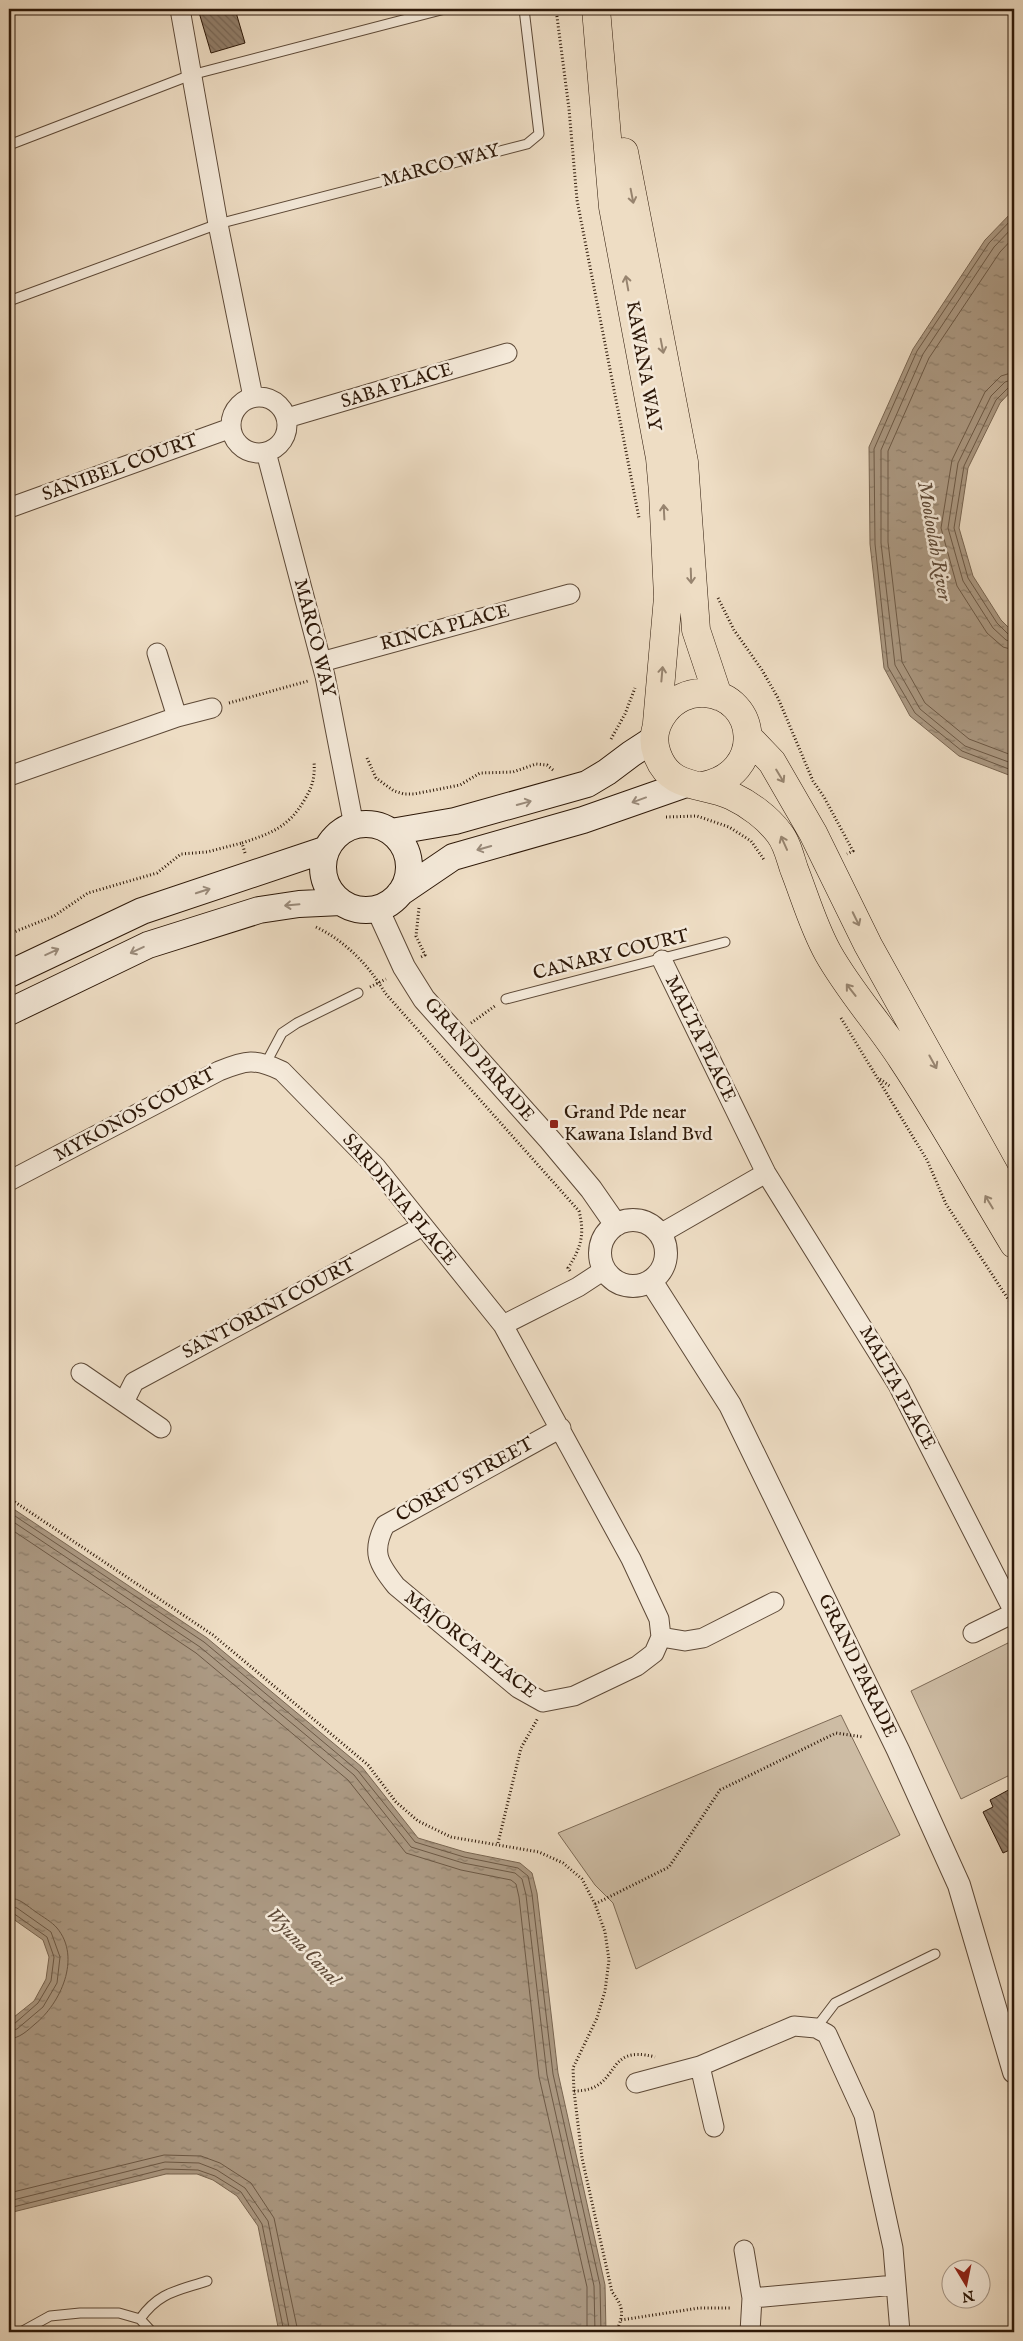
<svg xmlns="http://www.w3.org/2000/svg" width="1023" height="2341" viewBox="0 0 1023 2341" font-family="'IM FELL English',serif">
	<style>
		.green { fill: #cdbca4; stroke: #7d6a56 }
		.water { fill: url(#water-ripples); stroke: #796652 }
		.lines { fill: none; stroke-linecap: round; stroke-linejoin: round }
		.shore { stroke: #6c5946; stroke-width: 1 }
		.building { fill: url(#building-back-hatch); stroke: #2d1808 }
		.service-casing { stroke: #5d4937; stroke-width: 11 }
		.minor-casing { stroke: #5d4937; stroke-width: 21 }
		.tertiary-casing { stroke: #5d4937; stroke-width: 24 }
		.secondary-casing { stroke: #2d1808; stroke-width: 28 }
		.primary-casing { stroke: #2d1808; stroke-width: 29 }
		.path { stroke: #2d1808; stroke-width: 3; stroke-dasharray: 1 2.5; stroke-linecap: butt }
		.service { stroke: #f4e9d9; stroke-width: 9 }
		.minor { stroke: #f4e9d9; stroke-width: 19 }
		.tertiary { stroke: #f4e9d9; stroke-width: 22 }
		.secondary { stroke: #f4e9d9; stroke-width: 26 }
		.primary { stroke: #eeddc4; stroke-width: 28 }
		.oneway { stroke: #97846f }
		.oneway2 { stroke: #9a8b7b }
		.poi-dot { fill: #8f2418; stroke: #f4e9d9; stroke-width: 2 }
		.labels { text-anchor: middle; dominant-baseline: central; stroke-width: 5; stroke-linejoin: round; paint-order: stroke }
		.street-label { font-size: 19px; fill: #2d1808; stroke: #f4e9d9 }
		.poi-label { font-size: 19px; fill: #2d1808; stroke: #f4e9d9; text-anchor: start }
		.water-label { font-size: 20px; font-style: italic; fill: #604c3a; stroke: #f4e9d9 }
	</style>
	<defs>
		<pattern id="water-ripples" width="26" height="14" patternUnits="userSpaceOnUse" patternTransform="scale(1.25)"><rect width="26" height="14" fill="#ac9a84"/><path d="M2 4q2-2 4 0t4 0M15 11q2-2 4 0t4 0" fill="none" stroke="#8c7d6a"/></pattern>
		<pattern id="building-back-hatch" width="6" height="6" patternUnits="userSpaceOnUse" patternTransform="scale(1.25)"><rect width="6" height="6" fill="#917e6a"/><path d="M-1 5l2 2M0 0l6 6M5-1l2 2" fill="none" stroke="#765"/></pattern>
	</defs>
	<rect width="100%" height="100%" fill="#eeddc4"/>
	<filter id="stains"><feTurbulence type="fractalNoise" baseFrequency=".004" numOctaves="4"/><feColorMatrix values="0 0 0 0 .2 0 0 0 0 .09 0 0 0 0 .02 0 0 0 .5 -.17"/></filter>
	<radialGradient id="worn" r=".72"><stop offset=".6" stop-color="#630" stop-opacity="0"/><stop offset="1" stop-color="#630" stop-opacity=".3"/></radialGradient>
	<path class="green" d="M1014,1640V1773L961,1799L911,1691Z
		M841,1715L900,1835L636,1969L613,1903L595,1885L558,1833Z"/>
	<path class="water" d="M1014,210V388L1000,403L968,468L959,528L973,576L1001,620L1014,633V777L959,756L910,716L884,668L870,544L869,447L913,349L985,240Z
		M9,1506L207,1638L362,1767L418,1838L465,1852L520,1863L532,1873L537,1893L558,2073L605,2285L606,2332H279L258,2226L237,2196L213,2180L197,2174H166L9,2213V2021L34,2001L46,1979L49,1957L43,1940L9,1916Z"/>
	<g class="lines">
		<path class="shore" d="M1014,217L989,243L917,351L874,449L875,544L888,667L915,713L962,751L1014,771
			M1014,226L994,247L923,354L881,450V543L895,665L920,709L965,746L1014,764
			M1014,237L1000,252L929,358L888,451V542L902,662L925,703L969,739L1014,756
			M1014,372L1001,376L985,392L952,460L941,528L957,586L987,633L1003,647L1014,650
			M1014,379L1005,382L991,396L958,463L948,528L963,581L993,628L1006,640L1014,643
			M1014,385L1009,387L996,400L964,466L954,528L968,578L997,623L1009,635L1014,636
			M9,1512L204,1642L358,1771L415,1842L464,1857L518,1868L528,1876L532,1894L553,2074L600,2285L601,2332
			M9,1519L200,1647L354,1775L411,1847L463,1863L515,1873L522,1879L526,1895L547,2075L594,2286L595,2332
			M9,1528L196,1653L348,1780L406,1853L461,1870L511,1880L516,1884L519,1897L539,2077L587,2287V2332
			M9,1898C20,1898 27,1906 36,1912C43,1917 52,1922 57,1928C82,1958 60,2004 35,2024C27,2031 20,2038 9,2039
			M9,1906L17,1908L51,1932L60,1957L57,1983L43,2007L17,2029L9,2031
			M9,1912L13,1913L47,1937L54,1957L51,1981L38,2003L14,2024L9,2025
			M9,2193L164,2155L201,2156L220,2163L251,2183L274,2218L298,2332
			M9,2201L165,2162L199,2163L217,2170L245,2188L268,2221L290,2332
			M9,2208L165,2169L198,2170L215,2176L241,2192L262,2224L284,2332"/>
	</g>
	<path class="building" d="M198,9H235L245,43L211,53Z
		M1014,1787V1848L1003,1853L983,1812L993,1807L990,1800Z"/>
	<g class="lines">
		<g class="service-casing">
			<path id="service" d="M9,145L191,75L445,9
				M9,301L218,224L527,144L539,134L524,9
				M506,999L725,942
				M266,1063L282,1033L297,1023L358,993
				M816,2028L835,2003L935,1954
				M140,2319C159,2292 177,2291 207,2281
				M21,2332L50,2316L80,2313H119L140,2319L152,2332"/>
		</g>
		<g class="minor-casing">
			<path id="minor" d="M180,9L218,224L253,397
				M231 425a28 28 0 1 1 56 0a28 28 0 1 1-56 0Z
				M287,418L507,353
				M266,452L325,676L354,826
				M9,508L231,428
				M157,653L177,717
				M321,662L570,594
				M9,776L177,717L212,708
				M662,960L766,1173L898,1385L1014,1612
				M9,1181L219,1071C246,1060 255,1058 282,1071L376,1167L503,1325
				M660,1234L766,1173
				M604,1270L578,1287L503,1325L631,1559L659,1619L661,1637
				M81,1373L161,1428
				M124,1402L134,1382L423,1226
				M561,1428L385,1525C371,1552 378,1563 396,1586L518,1688L543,1702L574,1696L637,1666L654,1653L661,1637
				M973,1633L1014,1613
				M661,1637L685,1641L703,1638L774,1602
				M636,2083L700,2066
				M714,2127L700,2066L794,2026L816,2028L827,2034L864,2115L893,2248L900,2332
				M744,2250L752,2298L750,2332
				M752,2298L895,2285"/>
		</g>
		<g class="tertiary-casing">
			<path id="tertiary" d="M377,908L404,967L424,999L550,1140L591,1189L616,1225
				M600 1253a33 33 0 1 1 66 0a33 33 0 1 1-66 0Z
				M651,1281L730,1405L898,1750L959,1885L1014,2072"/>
		</g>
		<g class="secondary-casing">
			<path id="secondary" d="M323 867a43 43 0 1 1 86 0a43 43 0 1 1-86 0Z
				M391,832L455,821L587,784L607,772L631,754L654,739
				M400,893L453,857L583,820L686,784
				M9,974L142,911L327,849
				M9,1012L148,945L259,910L299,904L341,902"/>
		</g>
		<g class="primary-casing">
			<path id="primary" d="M596,9L613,207L660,458L663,492L668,597L657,723
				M624,152L684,462L696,630L718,696
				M749,738L772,762L813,833L868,945L1014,1208
				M702,786C766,775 759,696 704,693C673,691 646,724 657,754C670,791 703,782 732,796C749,804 768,818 779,833C787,843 790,857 794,869C805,897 813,926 828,953C850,992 878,1022 902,1059C942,1119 977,1183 1014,1244"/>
		</g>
		<path class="path" d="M556,9L569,109L577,200L639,518
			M718,598L734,630L762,670L778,698L813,781L824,797L853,851L847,854
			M229,703L308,681
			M611,739L625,714L635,688
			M367,758L376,778L394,791L404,794H414L460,785L480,773L513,772L536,764L547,765L553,770
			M666,817L697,816L729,827L751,841L765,861
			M245,853L242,843C272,833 289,827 305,799C313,786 315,776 314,761
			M419,908L416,936L425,955L421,957
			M316,927C345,941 369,965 385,993L579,1211C585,1234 581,1248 568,1268L570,1271
			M9,934L54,916L88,893L157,873L181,854L207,852L242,843
			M370,987L386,979
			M841,1018L927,1160L946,1204L1014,1308
			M471,1023L495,1006
			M880,1079L891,1087
			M9,1498L213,1635L368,1765L396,1802L418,1821L451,1837L539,1852L563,1863L582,1879L595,1904L605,1932L609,1960L605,1991L597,2018L573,2068L574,2091L582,2158L612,2292C624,2307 624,2315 616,2332
			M498,1843L521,1748L538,1718
			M595,1904L669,1867L720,1790L836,1733L863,1737
			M574,2091C623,2091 602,2043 655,2057
			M621,2320L699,2308H732"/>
		<use href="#service" class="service"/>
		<use href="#minor" class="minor"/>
		<use href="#tertiary" class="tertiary"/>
		<use href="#secondary" class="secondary"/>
		<use href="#primary" class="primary"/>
	</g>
	<defs><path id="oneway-shaft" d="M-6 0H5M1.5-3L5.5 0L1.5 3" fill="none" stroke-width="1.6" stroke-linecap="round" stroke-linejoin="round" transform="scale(1.25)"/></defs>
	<g class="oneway">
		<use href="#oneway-shaft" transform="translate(632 196) rotate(79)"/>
		<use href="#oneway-shaft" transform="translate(627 283) rotate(-100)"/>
		<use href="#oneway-shaft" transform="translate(662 346) rotate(79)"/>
		<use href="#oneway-shaft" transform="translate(664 512) rotate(-93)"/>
		<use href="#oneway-shaft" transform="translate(691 576) rotate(88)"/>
		<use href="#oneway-shaft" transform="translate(662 674) rotate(-85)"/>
		<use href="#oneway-shaft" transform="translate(780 776) rotate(59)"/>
		<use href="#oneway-shaft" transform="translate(784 843) rotate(-114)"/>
		<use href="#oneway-shaft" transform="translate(856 919) rotate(64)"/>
		<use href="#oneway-shaft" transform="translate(851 990) rotate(-128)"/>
		<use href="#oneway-shaft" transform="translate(933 1062) rotate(61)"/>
		<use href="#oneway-shaft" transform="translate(989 1202) rotate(-121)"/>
	</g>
	<g class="oneway2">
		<use href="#oneway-shaft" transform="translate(639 800) rotate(160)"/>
		<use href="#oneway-shaft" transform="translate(524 803) rotate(-15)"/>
		<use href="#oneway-shaft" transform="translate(484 848) rotate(164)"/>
		<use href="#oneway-shaft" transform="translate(203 891) rotate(-18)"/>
		<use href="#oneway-shaft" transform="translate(292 905) rotate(175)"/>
		<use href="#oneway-shaft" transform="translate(137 950) rotate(155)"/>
		<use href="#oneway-shaft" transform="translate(52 952) rotate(-25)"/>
	</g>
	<rect class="poi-dot" x="549" y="1119" width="10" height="10" rx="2.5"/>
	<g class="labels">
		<g class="street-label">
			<text transform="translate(441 166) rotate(-15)">MARCO WAY</text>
			<text transform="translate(643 366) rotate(80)">KAWANA WAY</text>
			<text transform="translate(397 386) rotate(-17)">SABA PLACE</text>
			<text transform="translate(120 468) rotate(-20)">SANIBEL COURT</text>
			<text transform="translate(445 628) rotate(-15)">RINCA PLACE</text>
			<text transform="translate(314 638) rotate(76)">MARCO WAY</text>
			<text transform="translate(611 955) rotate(-14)">CANARY COURT</text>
			<text transform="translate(700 1039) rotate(64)">MALTA PLACE</text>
			<text transform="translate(479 1060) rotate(49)">GRAND PARADE</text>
			<text transform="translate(135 1115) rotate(-28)">MYKONOS COURT</text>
			<text transform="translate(399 1200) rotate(50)">SARDINIA PLACE</text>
			<text transform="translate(269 1309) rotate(-28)">SANTORINI COURT</text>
			<text transform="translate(897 1388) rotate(61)">MALTA PLACE</text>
			<text transform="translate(465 1480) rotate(-29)">CORFU STREET</text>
			<text transform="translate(470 1645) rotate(38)">MAJORCA PLACE</text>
			<text transform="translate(857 1666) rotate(64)">GRAND PARADE</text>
		</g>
		<g class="poi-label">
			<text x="564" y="1113">Grand Pde near<tspan x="564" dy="22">Kawana Island Bvd</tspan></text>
		</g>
		<g class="water-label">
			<text transform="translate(934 541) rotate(80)">Mooloolah River</text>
			<text transform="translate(303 1947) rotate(47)">Wyuna Canal</text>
		</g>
	</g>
	<rect width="1023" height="2341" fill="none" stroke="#eeddc4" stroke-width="30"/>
	<rect x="10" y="10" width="1003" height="2321" fill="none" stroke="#2d1808" stroke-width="2.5"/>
	<rect x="15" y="15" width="993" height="2311" fill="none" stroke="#2d1808"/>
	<g transform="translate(966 2284) rotate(170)"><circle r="24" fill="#f4e9d9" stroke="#a49585"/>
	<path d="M0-4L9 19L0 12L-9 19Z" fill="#8f2418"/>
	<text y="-8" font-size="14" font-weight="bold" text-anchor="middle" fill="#2d1808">N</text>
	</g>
	<rect width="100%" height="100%" filter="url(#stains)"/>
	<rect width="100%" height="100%" fill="url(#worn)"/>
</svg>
